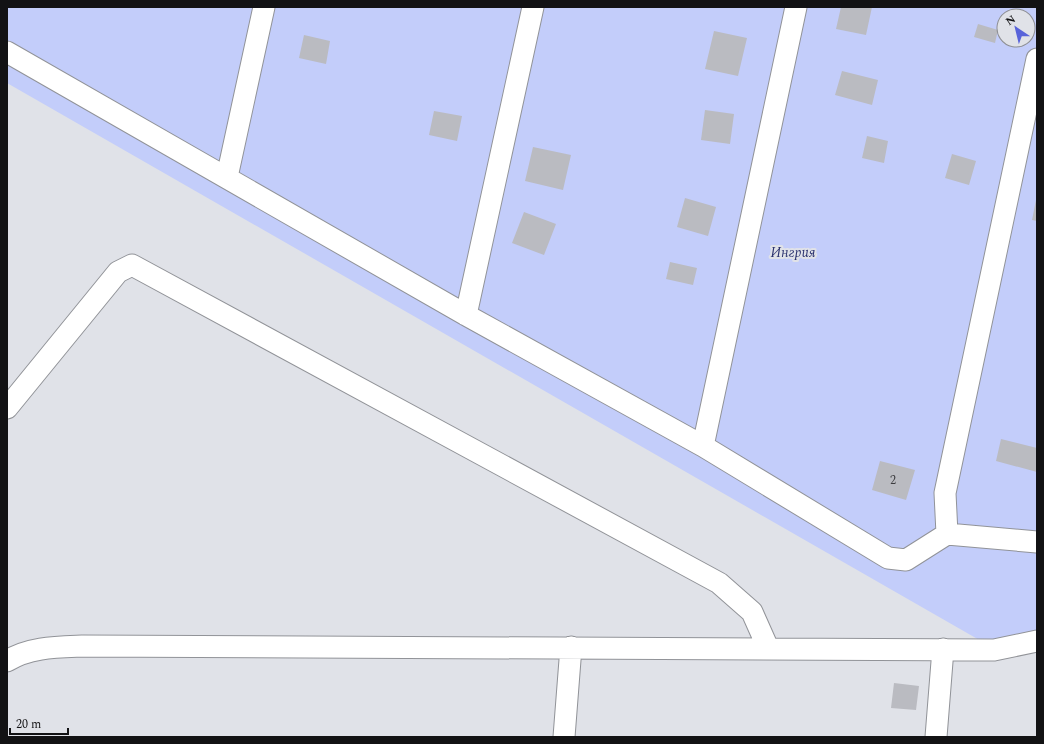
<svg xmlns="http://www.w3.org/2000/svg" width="1044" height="744" viewBox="0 0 1044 744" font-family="Spectral,serif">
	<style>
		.green { fill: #c3cdfa; fill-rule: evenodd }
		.building { fill: #babbc1 }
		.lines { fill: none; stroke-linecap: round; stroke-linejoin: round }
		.minor-casing { stroke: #919398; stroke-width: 23 }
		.minor { stroke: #fff; stroke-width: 21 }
		.labels { text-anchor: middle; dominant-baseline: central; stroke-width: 4; stroke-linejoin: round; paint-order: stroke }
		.number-label { font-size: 12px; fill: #3c3c3f }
		.park-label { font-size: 14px; font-style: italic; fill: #2d3470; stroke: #e0e2e8 }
	</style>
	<rect width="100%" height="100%" fill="#e0e2e8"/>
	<path class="green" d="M7,7H1037V633L988,645L7,83ZM1004,16H1028V40H1004Z"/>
	<path class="building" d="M841,7H872L866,35L836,29Z
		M978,24L998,30L995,43L974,37Z
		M714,31L747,38L738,76L705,69Z
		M304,35L330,41L326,64L299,58Z
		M842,71L878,80L872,105L835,95Z
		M705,110L734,114L730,144L701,140Z
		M434,111L462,116L457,141L429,135Z
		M867,136L888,141L884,163L862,158Z
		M533,147L571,155L563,190L525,181Z
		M952,154L976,161L969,185L945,178Z
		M685,198L716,207L708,236L677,227Z
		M1036,200H1037V221L1032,220Z
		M524,212L556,224L544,255L512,243Z
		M670,262L697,268L693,285L666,279Z
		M1001,439L1037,448V472L996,461Z
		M880,461L915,470L906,500L872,490Z
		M894,683L919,686L916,710L891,708Z"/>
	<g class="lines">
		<g class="minor-casing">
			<path id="minor" d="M7,52L466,315L703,446L888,558L906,560L947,534L1037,542
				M227,177L264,7
				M466,315L533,7
				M7,408L118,272L132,265L719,583L752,612L768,648
				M703,446L796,7
				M947,534L945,493L1037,59
				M7,661C29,647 57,647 82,646L994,650L1037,641
				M564,737L571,647
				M936,737L943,649"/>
		</g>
		<use href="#minor" class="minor"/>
	</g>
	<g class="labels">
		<g class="number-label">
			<text x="893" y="480">2</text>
		</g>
		<g class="park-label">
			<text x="793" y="252">Ингрия</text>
		</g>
	</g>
	<rect width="1044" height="744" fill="none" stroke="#121214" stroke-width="16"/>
	<g transform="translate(1016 28) rotate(325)"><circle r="19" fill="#e0e2e8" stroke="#8e8f93"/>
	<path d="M0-3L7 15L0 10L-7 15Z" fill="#5863da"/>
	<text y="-6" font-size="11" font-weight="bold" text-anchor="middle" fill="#121214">N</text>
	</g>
	<path d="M10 728v6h58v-6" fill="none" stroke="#121214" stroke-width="2"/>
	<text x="16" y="728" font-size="12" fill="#121214" stroke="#e0e2e8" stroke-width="3" paint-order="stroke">20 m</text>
</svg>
